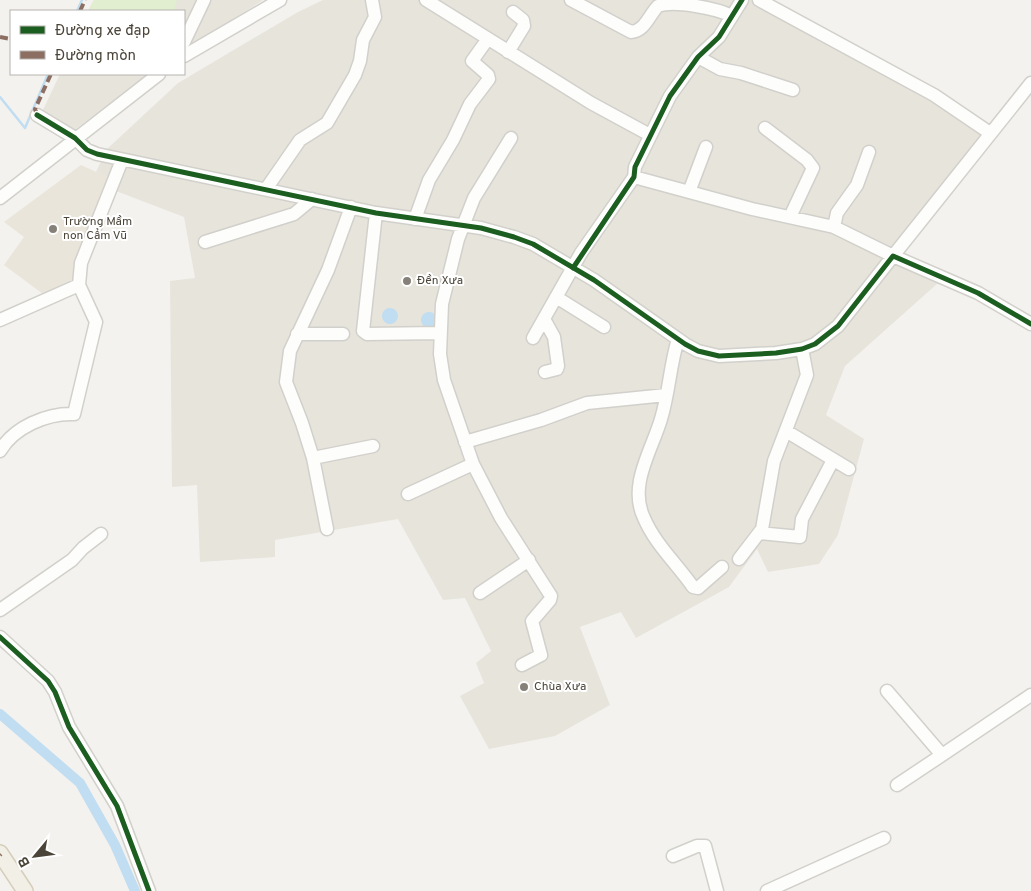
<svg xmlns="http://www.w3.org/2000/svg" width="1031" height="891" viewBox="0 0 1031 891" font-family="Overpass,sans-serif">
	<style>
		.residential { fill: #e7e4dc }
		.education { fill: #eae5da }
		.green { fill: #e1eecf }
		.water { fill: #c0ddf1 }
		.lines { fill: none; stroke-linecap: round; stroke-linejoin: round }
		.stream { stroke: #c0ddf1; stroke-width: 2.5 }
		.canal { stroke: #c0ddf1; stroke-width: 10 }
		.minor-casing { stroke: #d2d0cb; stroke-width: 15 }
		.major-casing { stroke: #d6cebb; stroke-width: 18 }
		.minor { stroke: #fdfdfc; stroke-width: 12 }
		.major { stroke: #f2efe6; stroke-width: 15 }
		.quiet { stroke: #8d6e63; stroke-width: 4; stroke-dasharray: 8 4; stroke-linecap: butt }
		.cycleway-casing { stroke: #fff; stroke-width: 8 }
		.cycleway { stroke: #1b5e20; stroke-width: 5 }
		.poi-dot { fill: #868178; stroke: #fff; stroke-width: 2 }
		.labels { text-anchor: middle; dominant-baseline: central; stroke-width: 4; stroke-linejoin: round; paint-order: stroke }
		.poi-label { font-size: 12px; fill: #4b4439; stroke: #fff; text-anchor: start }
	</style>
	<rect width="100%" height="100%" fill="#f4f2ee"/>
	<path class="residential" d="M94,0H263L184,50V11H88Z
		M323,0H768L930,97L981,134L884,258L938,283L845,366L826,415L864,439L838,535L819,564L768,572L757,549L729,587L636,638L621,612L580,627L610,705L555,736L489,749L460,696L484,683L476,663L491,651L465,598L443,600L398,519L275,540V557L200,562L197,485L172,487L170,281L195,278L184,217L116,191L112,179L96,172L106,150L178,83L298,12Z
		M60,74H148L73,131L42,112Z"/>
	<path class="education" d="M81,165L112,179L77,283L47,297L4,265L24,237L4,222Z"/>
	<path class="green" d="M94,0H177L174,11H97L89,9Z"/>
	<path class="water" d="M382 316a8 8 0 1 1 16 0a8 8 0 1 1-16 0Z
		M421 320a8 8 0 1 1 16 0a8 8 0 1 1-16 0Z"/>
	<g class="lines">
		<path class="stream" d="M77,11L82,0
			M0,97L25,128
			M25,128L48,74"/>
		<path class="canal" d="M0,714L80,783L115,845L135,891"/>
		<g class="minor-casing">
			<path id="minor" d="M426,0L591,103L650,135
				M571,0L631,32C645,31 649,15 658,6C673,0 716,8 732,16
				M759,0L934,95L990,133
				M184,42L204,0
				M508,52L524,26L523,20L513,12
				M184,56L280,0
				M698,57L720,69L741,73L793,90
				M37,115L75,138L87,150L97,154L376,213L481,228L514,237L533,244L594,280L685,344L698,351L719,356L776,353L802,349L815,344L838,326L893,256L978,293L1031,324
				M765,128L807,160L813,168L790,217
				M511,138L474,198L458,239L442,304L440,354L444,380L473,464L501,518L551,596L550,600L532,621L541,655L522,665
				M634,177L752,209L834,227L893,256L1031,83
				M266,189L300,140L327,123L355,75L360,61L363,40L375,17L372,0
				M689,192L706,147
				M0,198L159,74
				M376,213L363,331L367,334L439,333
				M415,219L429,180L453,140L470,104L489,79L488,75L472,61L487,40
				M834,227L837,213L857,185L869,152
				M205,242L294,214L312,199
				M556,297L604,327
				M544,319L554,337L558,366L557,369L545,372
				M0,320L79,285
				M297,334H343
				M533,338L581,253L634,177L635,167L670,96L698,57L719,37L742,0
				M678,339C670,365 669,393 661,419C652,450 628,485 644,518C655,544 677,564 693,587L698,588L722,567
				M786,431L849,469
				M465,442L541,420L587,403L666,395
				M0,451C14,427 47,413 74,414L96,322L79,285L81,263L122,160
				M313,458L373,446
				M408,494L473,464
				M327,529L313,458L302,423L286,382L290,351L328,270L351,207
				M760,533L800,537L802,519L833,460
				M739,559L762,529L774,461L807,375L802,349
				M480,593L529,560
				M0,610L72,560L83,548L101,534
				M0,637L48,681L55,692L69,727L117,806L149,891
				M887,691L942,755L1031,695
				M897,785L942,755
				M673,856L697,846H705L717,891
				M767,891L884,838"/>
		</g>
		<g class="major-casing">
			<path id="major" d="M0,853L25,891"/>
		</g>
		<use href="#minor" class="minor"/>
		<use href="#major" class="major"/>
		<path class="quiet" d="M80,11L85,0
			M0,37L11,39
			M37,115L35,109L51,74
			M0,855L1,854"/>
		<g class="cycleway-casing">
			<path id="cycleway" d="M37,115L75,138L87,150L97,154L376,213L481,228L514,237L533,244L594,280L685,344L698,351L719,356L776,353L802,349L815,344L838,326L893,256L978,293L1031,324
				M573,268L634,177L635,167L670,96L698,57L719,37L742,0
				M0,637L48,681L55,692L69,727L117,806L149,891"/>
		</g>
		<use href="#cycleway" class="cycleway"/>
	</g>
	<g class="poi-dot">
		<circle cx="53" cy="229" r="5"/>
		<circle cx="407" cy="281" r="5"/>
		<circle cx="524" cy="687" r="5"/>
	</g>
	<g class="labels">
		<g class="poi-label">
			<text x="63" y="222">Trường Mầm<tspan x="63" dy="14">non Cẩm Vũ</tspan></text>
			<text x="417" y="281">Đền Xưa</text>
			<text x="534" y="687">Chùa Xưa</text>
		</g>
	</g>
	<rect x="10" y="10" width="175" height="65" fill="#ffffff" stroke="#b7b4b0"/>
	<rect x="20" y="26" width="25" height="8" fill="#1b5e20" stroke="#b7b4b0"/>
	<text x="55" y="35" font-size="15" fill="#4b4439">Đường xe đạp</text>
	<rect x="20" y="51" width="25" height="8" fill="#8d6e63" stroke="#b7b4b0"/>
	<text x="55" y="60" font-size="15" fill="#4b4439">Đường mòn</text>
	<g transform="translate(35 856) rotate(241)" stroke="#ffffff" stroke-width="4" paint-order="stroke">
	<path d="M0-4L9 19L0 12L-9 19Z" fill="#4b4439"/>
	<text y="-8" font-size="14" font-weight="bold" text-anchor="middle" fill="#4b4439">B</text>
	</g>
</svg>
